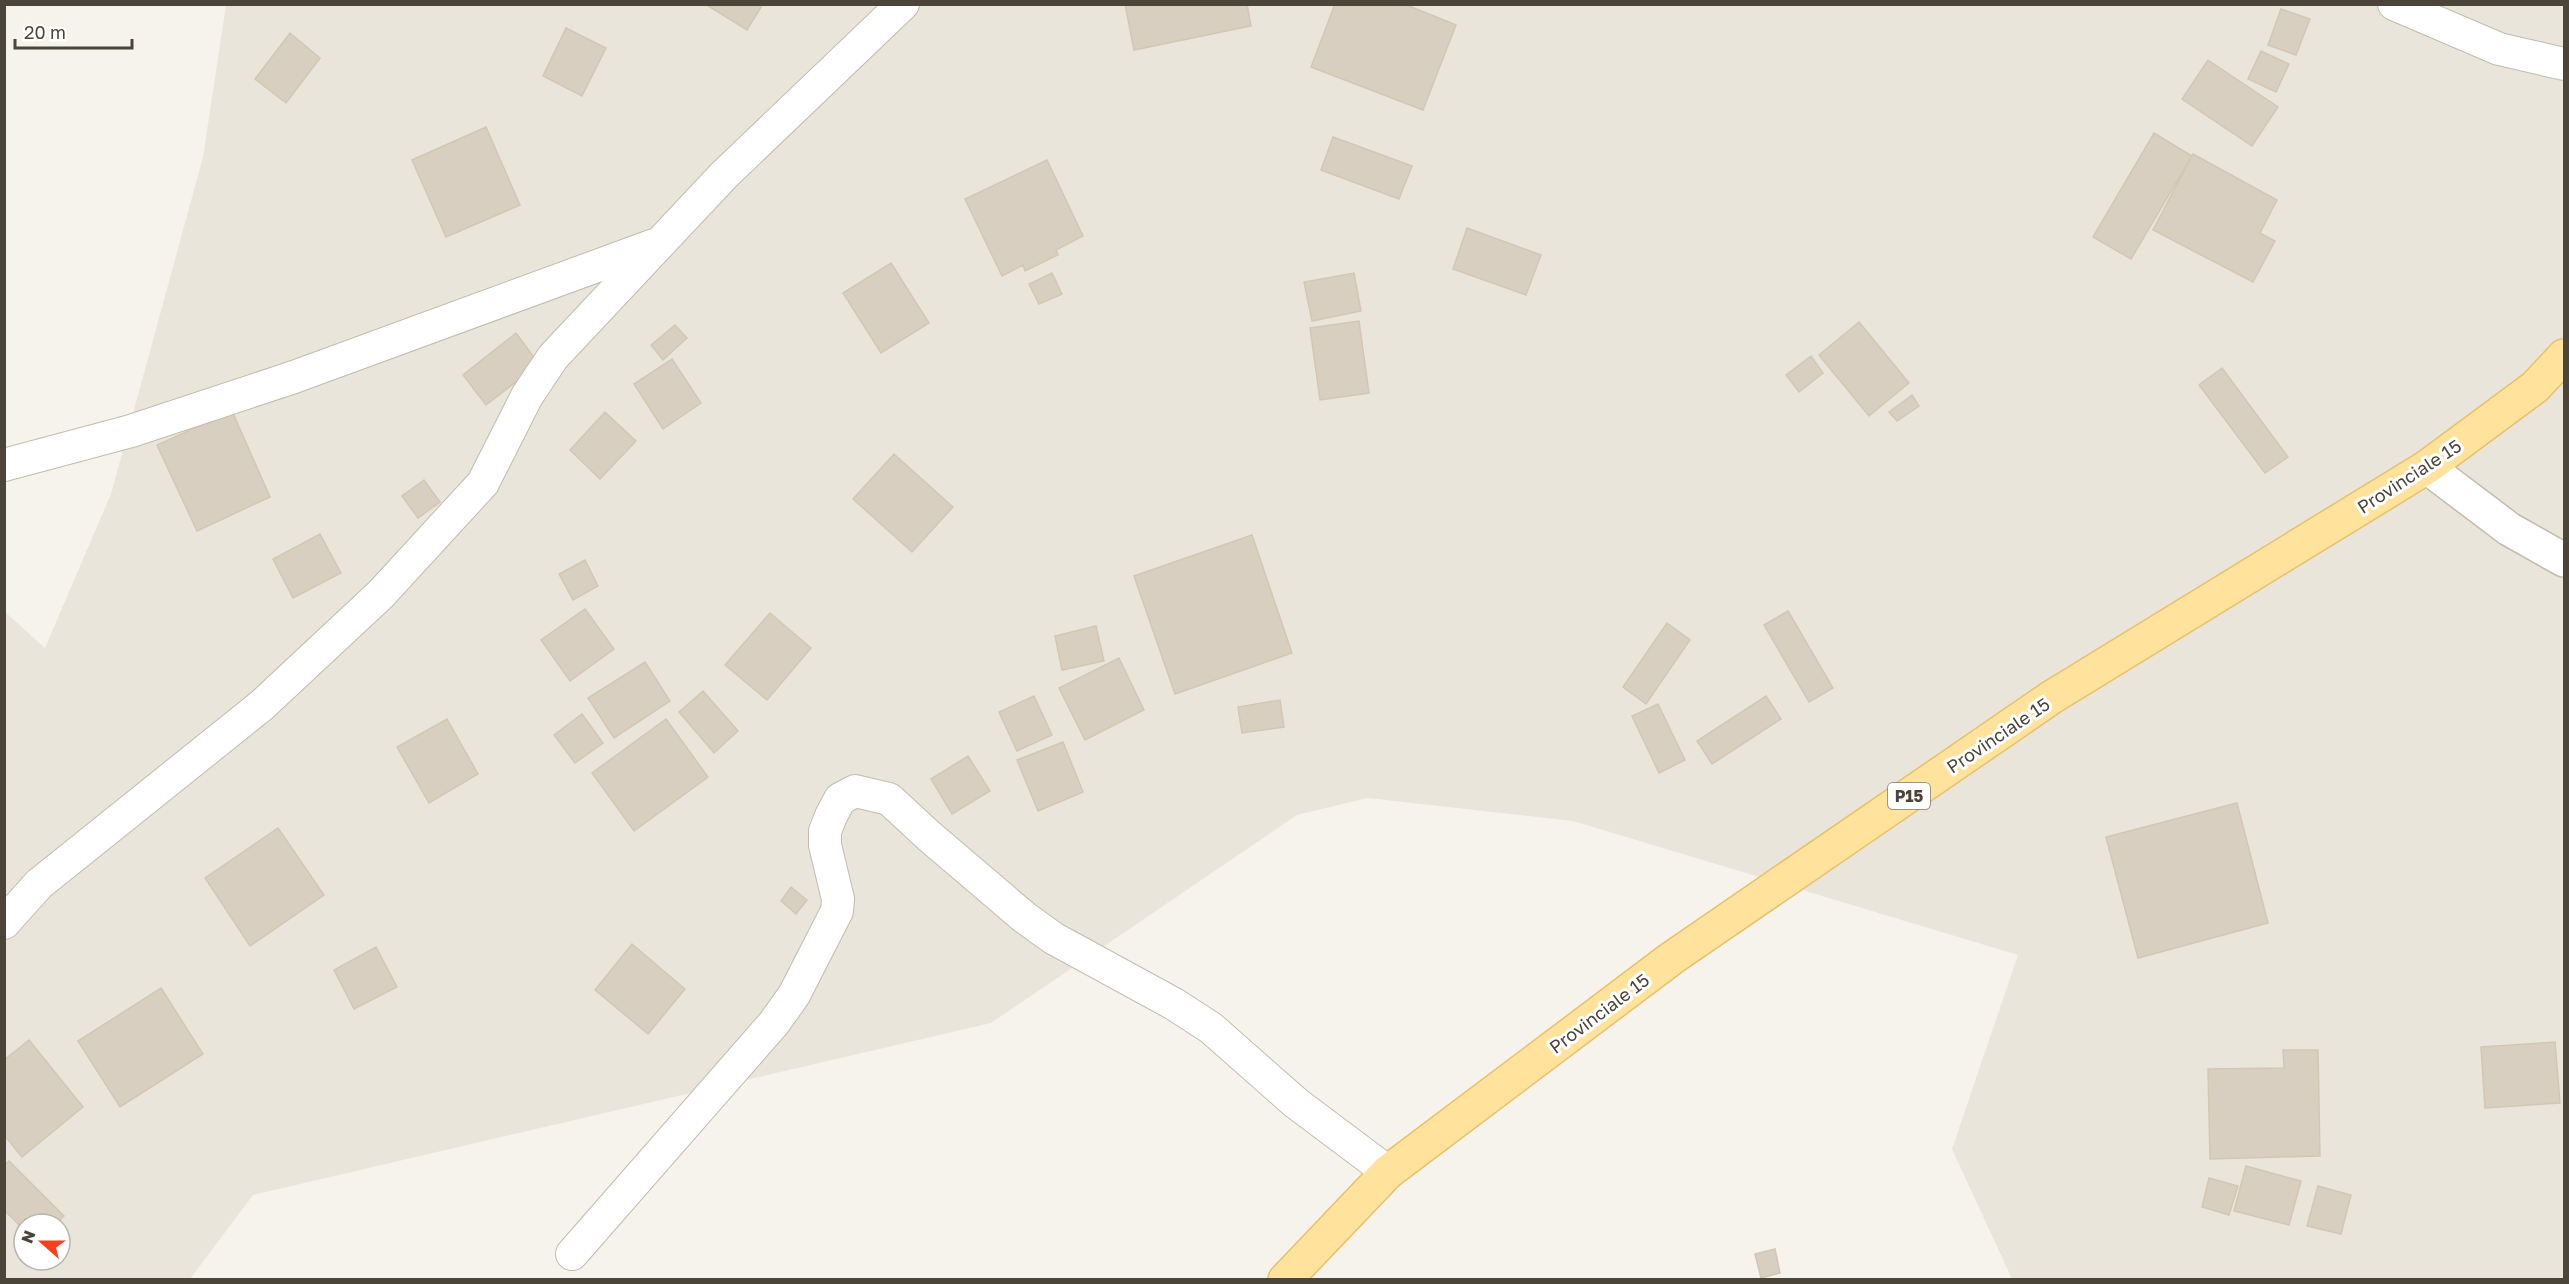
<svg xmlns="http://www.w3.org/2000/svg" width="2569" height="1284" viewBox="0 0 2569 1284" font-family="'Golos Text',sans-serif">
	<style>
		.residential { fill: #eae5da; fill-rule: evenodd }
		.building { fill: #d8cfc1; stroke: #d3c7b4; stroke-width: 1.5 }
		.lines { fill: none; stroke-linecap: round; stroke-linejoin: round }
		.minor-casing { stroke: #c2bbae; stroke-width: 34 }
		.tertiary-casing { stroke: #c2bbae; stroke-width: 36 }
		.primary-casing { stroke: #e6c16a; stroke-width: 36 }
		.minor { stroke: #fff; stroke-width: 32 }
		.tertiary { stroke: #fff; stroke-width: 33 }
		.primary { stroke: #ffe39c; stroke-width: 33 }
		.labels { text-anchor: middle; dominant-baseline: central; stroke-width: 6; stroke-linejoin: round; paint-order: stroke }
		.shield { fill: #fff; stroke: #817c74; stroke-width: 1.5 }
		.shield-label { font-size: 16px; font-weight: bold; fill: #4b4439 }
		.street-label { font-size: 18px; fill: #4b4439; stroke: #fff }
	</style>
	<rect width="100%" height="100%" fill="#f6f3ec"/>
	<path class="residential" d="M226,5H2564V1279H2012L1952,1149L2018,955L1573,821L1367,798L1297,815L991,1023L253,1195L190,1279H5L4,611L45,648L111,494L203,157ZM24,1224H60V1260H24Z"/>
	<path class="building" d="M705,4H763L747,30Z
		M1125,4H1247L1251,26L1134,50Z
		M1335,4H1404L1456,25L1423,110L1311,67Z
		M2281,9L2310,19L2296,55L2268,45Z
		M566,28L606,48L582,96L543,76Z
		M290,33L320,58L286,103L255,79Z
		M2261,51L2289,64L2276,92L2248,79Z
		M2208,60L2278,107L2252,146L2182,99Z
		M486,127L520,205L446,237L412,160Z
		M2154,133L2192,156L2131,259L2093,237Z
		M1333,137L1412,166L1399,199L1321,170Z
		M2193,154L2277,200L2260,233L2275,241L2253,282L2153,230Z
		M1047,160L1083,236L1056,250L1058,255L1025,271L1023,265L1002,276L965,199Z
		M1467,228L1541,255L1526,295L1453,269Z
		M891,263L929,323L881,353L843,293Z
		M1052,273L1062,294L1039,304L1029,284Z
		M1354,273L1361,311L1312,321L1304,282Z
		M1359,321L1369,393L1320,400L1310,328Z
		M1859,322L1909,383L1869,416L1819,355Z
		M675,325L687,338L663,360L651,345Z
		M516,333L539,364L486,405L463,375Z
		M1811,356L1823,373L1799,392L1786,375Z
		M672,359L701,403L663,429L634,384Z
		M2222,368L2288,457L2265,473L2199,385Z
		M1912,395L1919,406L1897,421L1889,412Z
		M232,411L270,497L197,531L157,445Z
		M605,412L636,441L600,479L570,450Z
		M894,454L953,507L912,552L853,499Z
		M424,480L440,502L418,518L402,496Z
		M320,534L341,573L293,598L273,559Z
		M1252,535L1292,653L1175,694L1134,576Z
		M585,560L598,586L573,600L559,574Z
		M585,609L614,649L570,681L541,640Z
		M1788,611L1833,688L1809,702L1764,625Z
		M770,613L811,648L767,700L725,665Z
		M1667,623L1690,640L1646,704L1623,687Z
		M1096,626L1104,661L1062,670L1055,636Z
		M1119,658L1144,710L1085,740L1059,688Z
		M645,662L670,701L614,738L588,698Z
		M703,691L738,731L714,753L679,712Z
		M1034,696L1052,735L1017,751L999,712Z
		M1766,696L1781,719L1712,764L1697,741Z
		M1280,700L1284,727L1242,733L1238,707Z
		M1658,704L1685,760L1659,773L1632,716Z
		M582,714L603,743L575,763L554,735Z
		M447,719L478,774L429,803L397,747Z
		M666,719L708,777L634,831L592,773Z
		M1063,742L1083,792L1038,811L1017,760Z
		M968,756L990,791L952,814L931,779Z
		M2237,803L2268,923L2138,958L2106,837Z
		M278,828L324,895L250,946L205,878Z
		M791,887L807,900L796,914L781,901Z
		M632,944L685,989L648,1034L595,990Z
		M376,947L397,987L354,1009L334,970Z
		M161,988L203,1054L120,1107L78,1041Z
		M29,1040L83,1107L22,1157L4,1135V1060Z
		M2555,1042L2560,1103L2485,1108L2481,1047Z
		M2283,1050H2318L2320,1156L2210,1159L2208,1069L2284,1068Z
		M9,1161L64,1216L55,1224H24V1230L4,1210V1165Z
		M2246,1166L2301,1181L2289,1225L2234,1211Z
		M2209,1178L2238,1186L2229,1215L2202,1207Z
		M2318,1186L2351,1195L2341,1234L2307,1226Z
		M1775,1249L1780,1273L1761,1278L1755,1254Z"/>
	<g class="lines">
		<g class="minor-casing">
			<path id="minor" d="M2394,4L2499,49L2564,64
				M4,465L131,431L294,377L654,245
				M4,923L39,884L261,706L381,594L483,483L527,396L553,357L724,175L903,4
				M572,1254L774,1023L794,995L837,911L838,899L825,845V831L831,816L840,799L855,791L889,799L929,836L1024,917L1053,938L1174,1004L1211,1028L1296,1103L1388,1172"/>
		</g>
		<g class="tertiary-casing">
			<path id="tertiary" d="M2427,467L2509,529L2564,560"/>
		</g>
		<g class="primary-casing">
			<path id="primary" d="M1285,1280L1388,1172L1672,958L2052,697L2427,467L2535,387L2564,356"/>
		</g>
		<use href="#minor" class="minor"/>
		<use href="#tertiary" class="tertiary"/>
		<use href="#primary" class="primary"/>
	</g>
	<g class="labels">
		<rect class="shield" x="1888" y="783" width="42" height="26" rx="4.5"/>
		<g class="shield-label">
			<text x="1909" y="796">P15</text>
		</g>
		<g class="street-label">
			<text transform="translate(2409 476) rotate(-33)">Provinciale 15</text>
			<text transform="translate(1998 735) rotate(-34)">Provinciale 15</text>
			<text transform="translate(1599 1013) rotate(-37)">Provinciale 15</text>
		</g>
	</g>
	<rect width="2569" height="1284" fill="none" stroke="#4b4439" stroke-width="12"/>
	<g transform="translate(42 1242) rotate(291)"><circle r="28" fill="#ffffff" stroke="#b7b4b0" stroke-width="1.5"/>
	<path d="M0-4.5L10 22L0 15L-10 22Z" fill="#fc3f1d"/>
	<text y="-9" font-size="16" font-weight="bold" text-anchor="middle" fill="#4b4439">N</text>
	</g>
	<path d="M15 39v9h117v-9" fill="none" stroke="#4b4439" stroke-width="3"/>
	<text x="24" y="39" font-size="18" fill="#4b4439" stroke="#ffffff" stroke-width="4.5" paint-order="stroke">20 m</text>
</svg>
